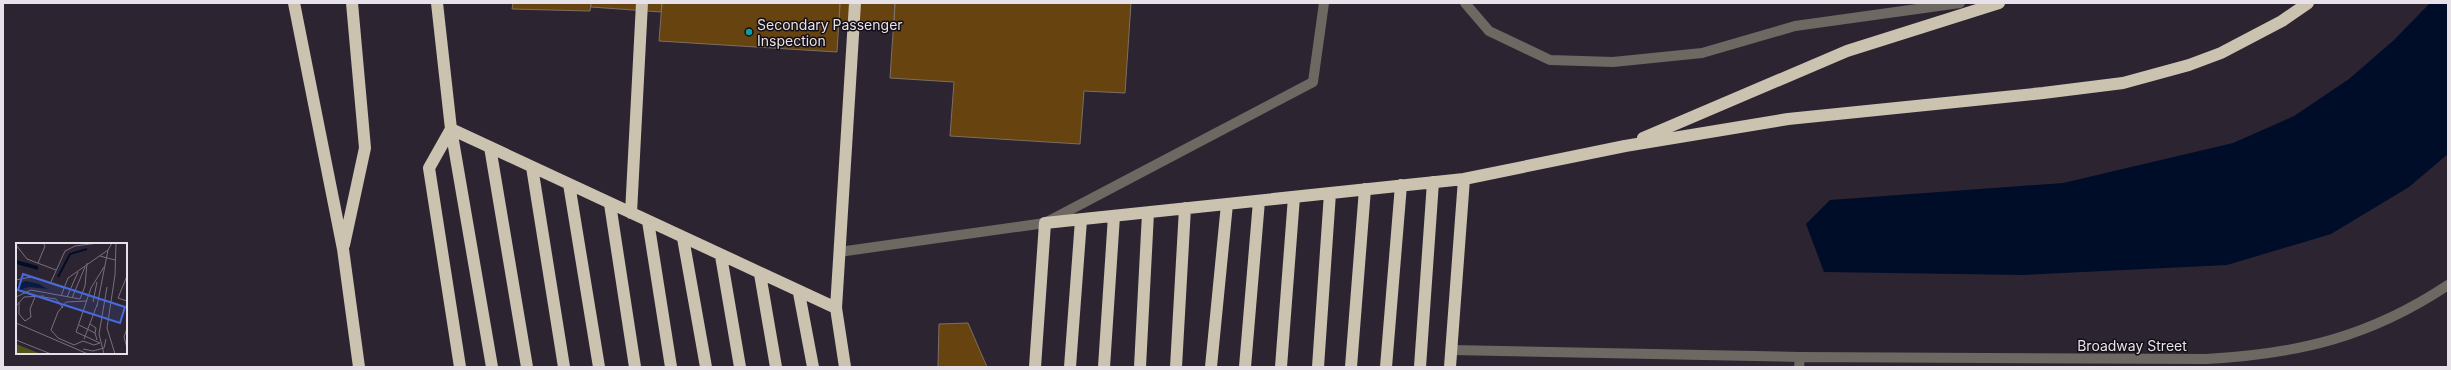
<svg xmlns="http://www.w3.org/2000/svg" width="2451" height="370" viewBox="0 0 2451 370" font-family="Inter,sans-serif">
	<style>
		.water { fill: #000d29 }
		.building { fill: #674310; stroke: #7c6f61 }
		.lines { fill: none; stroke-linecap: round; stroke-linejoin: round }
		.service { stroke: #6d6861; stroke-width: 10 }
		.minor { stroke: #6d6861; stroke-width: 10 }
		.motorway { stroke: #ccc2b0; stroke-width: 12 }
		.culture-dot { fill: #0f9aa8; stroke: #130f15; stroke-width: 1.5 }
		.labels { text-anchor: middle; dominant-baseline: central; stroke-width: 3; stroke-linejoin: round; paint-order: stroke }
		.poi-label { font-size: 14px; fill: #e7e1ea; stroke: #130f15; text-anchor: start }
		.street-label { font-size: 14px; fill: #e7e1ea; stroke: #130f15 }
		.inset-river { fill: none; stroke: #000d29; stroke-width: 2 }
		.inset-road { fill: none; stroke: #77707c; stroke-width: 1 }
		.view { fill: #456bdc; fill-opacity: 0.15; stroke: #456bdc; stroke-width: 2 }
		.inset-edge { fill: none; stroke: #e7e1ea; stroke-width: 2 }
	</style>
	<rect width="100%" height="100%" fill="#2d2432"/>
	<path class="water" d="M2430,3H2448V154L2409,187L2331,234L2227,265L2023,275L1824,272L1806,224L1830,200L2063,183L2233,143L2294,116L2349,79L2394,40Z"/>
	<path class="building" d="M513,3H591L590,11L512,9Z
		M591,3H662L661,12L591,7Z
		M662,3H840L837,52L659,41Z
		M840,3H895L894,27L839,23Z
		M895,3H1131L1125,93L1084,91L1080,144L950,136L954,82L890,78Z
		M968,323L987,367H938L939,324Z"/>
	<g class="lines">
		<path class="service" d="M1465,3L1489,31L1550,60L1613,62L1702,53L1795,26L1960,3
			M839,252L1045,223L1313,82L1324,3
			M1451,350L1800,357"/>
		<path class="minor" d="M1799,367L1800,357L2206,359C2298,354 2370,337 2448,285"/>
		<path class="motorway" d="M294,3L343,249L359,367
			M437,3L451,129L492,367
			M451,129L836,308
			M451,129L429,168L460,367
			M1643,138L1847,51L1999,3
			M490,147L527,367
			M532,167L564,367
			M569,184L599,367
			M610,204L635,367
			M631,213L642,3
			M648,221L671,367
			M683,238L706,367
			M344,245L365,148L352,3
			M721,256L740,367
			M760,274L776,367
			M799,293L813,367
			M845,367L836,308L855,3
			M1035,367L1045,223L1464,179L1625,146L1788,119L2043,93L2123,83L2189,65L2221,53L2282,21L2308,3
			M1070,367L1081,220
			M1104,367L1114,216
			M1140,367L1148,213
			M1176,367L1185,208
			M1211,367L1227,204
			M1245,367L1259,201
			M1281,367L1294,197
			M1318,367L1330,193
			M1351,367L1365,189
			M1386,367L1401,185
			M1420,367L1433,182
			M1450,367L1464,179"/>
	</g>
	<circle class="culture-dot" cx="749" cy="32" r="4"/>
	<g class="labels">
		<g class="poi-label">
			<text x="757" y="24">Secondary Passenger<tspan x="757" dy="16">Inspection</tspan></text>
		</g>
		<g class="street-label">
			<text x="2132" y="345">Broadway Street</text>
		</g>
	</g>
	<g transform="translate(16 243)">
		<rect width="111" height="111" fill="#2d2432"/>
		<path d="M0,101L25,111H0Z" fill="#515419"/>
		<path d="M0,17L22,23V27L0,21ZM10,38L23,41L32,46L13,44L0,48V42Z" fill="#000d29"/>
		<path class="inset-river" d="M42,34L54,11L71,6"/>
		<path class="inset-road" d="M0,2L11,16L40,27M84,13L99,17M22,20L29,3L27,0M111,33L102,55L111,58M0,37L15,34L48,45M34,41L49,8L59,3L82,0M45,53L52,35L92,7M0,54L15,47L64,56L69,43L71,20M27,54L40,56L47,65M51,54L62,29M56,55L69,24M3,59V71L9,78M77,59L81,39M0,63L8,54L28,53M81,63L92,7L96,0M9,78L15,74L14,66L19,54M0,80L72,111M74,81L80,85L79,90M63,82L79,90L81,97M111,85L108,94L111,105M68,96L81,62M0,97L35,111M58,102L42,95L35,87L42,69L50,59L71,58M58,102L67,98L78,102L84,100L60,89L75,45L88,24M67,106L77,108L88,105L90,96M88,111L83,91L91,44M99,111L91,85L99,32L100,0"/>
		<path class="view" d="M7,31L109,64L104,80L2,47Z"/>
		<rect width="111" height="111" class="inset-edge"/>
	</g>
	<rect width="2451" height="370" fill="none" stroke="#e7e1ea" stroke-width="8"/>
</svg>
